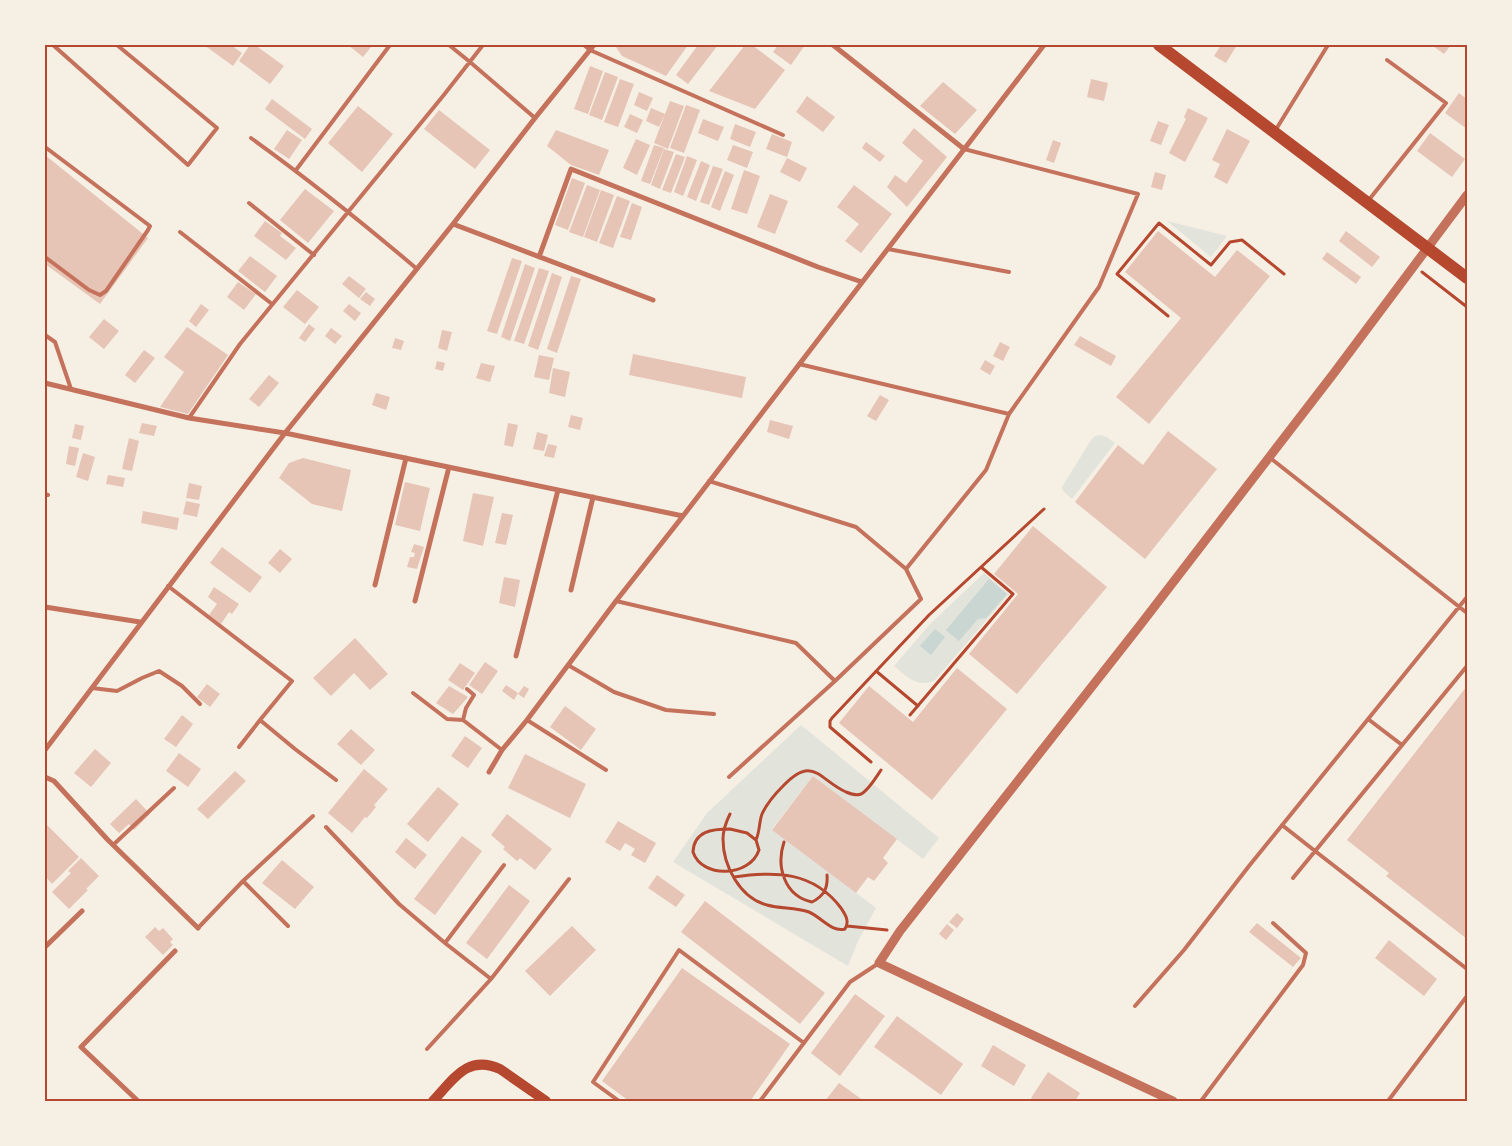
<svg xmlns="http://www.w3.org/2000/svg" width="1512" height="1146" viewBox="0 0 1512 1146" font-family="'PT Sans',sans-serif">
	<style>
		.green { fill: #e2e4dc }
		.water { fill: #c9d6d2 }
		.building { fill: #e6c5b7 }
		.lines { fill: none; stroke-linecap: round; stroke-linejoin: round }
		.path { stroke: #b5482f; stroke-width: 3 }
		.service { stroke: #c5725c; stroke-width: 4 }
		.minor { stroke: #c5725c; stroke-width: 5 }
		.tertiary { stroke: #c5725c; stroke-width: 9 }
		.secondary { stroke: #b5482f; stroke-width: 10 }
		.primary { stroke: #b5482f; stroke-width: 12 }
		.neatline { fill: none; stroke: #b5482f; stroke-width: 2 }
	</style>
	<rect width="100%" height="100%" fill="#f6efe4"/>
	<path class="green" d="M1167,221L1227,236L1211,257Z
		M1100,435L1107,437L1115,443L1072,499L1063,491L1062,487L1091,440L1095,436Z
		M984,573L1009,594L934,681C917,688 906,676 894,666L930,624Z
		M801,725L939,838L923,859L813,776L772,829L876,908L858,941L848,966L673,862L707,813Z"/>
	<path class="water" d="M989,579L1007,594L986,618L978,619L959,641L946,630Z
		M935,629L945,637L931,655L920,646Z"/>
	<path class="building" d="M204,45H231L242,53L233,66Z
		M250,45H255L284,66L270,84L239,61Z
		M348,45H368L371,47L363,57Z
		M618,45H688L666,76L622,56L616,47Z
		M698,45H718L688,84L676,75Z
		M745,45H752L785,70L755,109L709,91Z
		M778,45H805L791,65L773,52Z
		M1221,45H1237L1226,63L1214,56Z
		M1433,45H1451L1444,54L1433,46Z
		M590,66L603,71L588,114L574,109Z
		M605,72L618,77L602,120L589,115Z
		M620,79L634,84L618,127L604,122Z
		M1091,79L1108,83L1104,101L1087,97Z
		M943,82L977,110L955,134L920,106Z
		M639,92L653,98L647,111L634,105Z
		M1459,93L1467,99V129L1445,113Z
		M807,96L835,117L823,132L796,112Z
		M272,99L312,129L305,139L265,109Z
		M670,101L684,106L668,149L654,143Z
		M686,105L700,110L684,153L670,148Z
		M358,106L393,134L362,172L328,143Z
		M651,108L665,114L659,127L646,121Z
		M1188,108L1208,118L1185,162L1169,153L1186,119L1184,117Z
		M439,110L490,150L475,169L424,129Z
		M630,114L643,120L637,133L624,127Z
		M703,119L724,127L718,141L698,133Z
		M1158,121L1169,125L1161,145L1150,141Z
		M735,124L756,132L750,147L730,139Z
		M914,128L947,157L907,207L887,187L895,175L906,183L923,161L902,143Z
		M1227,129L1250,141L1227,184L1214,177L1220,164L1212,160Z
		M287,130L302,140L289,159L274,149Z
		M556,130L609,150L599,175L571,165L547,146Z
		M1430,133L1465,159L1452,177L1417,151Z
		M772,134L792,142L787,157L766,149Z
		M636,139L650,145L637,175L623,168Z
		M1053,140L1061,143L1054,163L1046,160Z
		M866,142L885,156L880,162L862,148Z
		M654,145L664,148L650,184L641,181Z
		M733,145L753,152L747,168L727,160Z
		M664,149L674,152L660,189L651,185Z
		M676,154L685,157L671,193L662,190Z
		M45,155L148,238L100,304L45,264Z
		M687,156L697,160L683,196L674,192Z
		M787,158L807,168L800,182L780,172Z
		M701,161L710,165L696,201L687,197Z
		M713,166L723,169L709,205L700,202Z
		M744,170L760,176L747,214L731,209Z
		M725,171L734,175L720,211L711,207Z
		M1155,172L1166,175L1162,190L1151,187Z
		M572,178L585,183L568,230L555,225Z
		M587,185L600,190L583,237L569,232Z
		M854,185L892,214L861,253L845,241L859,224L837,207Z
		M305,189L334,211L308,243L280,220Z
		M601,190L614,195L597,242L584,237Z
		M770,194L788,201L775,234L757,227Z
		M617,196L630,201L613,248L599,243Z
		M632,203L642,207L631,240L620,237Z
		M265,221L282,233L280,236L296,248L286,260L254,236Z
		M1158,231L1215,277L1237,250L1270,276L1149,424L1116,397L1181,318L1125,272Z
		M1346,231L1380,257L1372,267L1339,241Z
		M1327,252L1361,277L1356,284L1322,259Z
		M250,256L277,276L265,292L238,271Z
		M512,258L522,261L497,334L487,331Z
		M525,264L535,268L510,341L501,337Z
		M539,268L549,271L524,344L514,341Z
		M552,273L562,277L538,350L528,346Z
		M349,276L366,289L359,298L342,284Z
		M571,276L581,279L557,353L547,349Z
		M238,282L256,294L244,310L227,297Z
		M297,290L319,307L305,324L283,307Z
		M366,292L375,299L370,306L360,299Z
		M201,304L209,310L196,327L189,321Z
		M349,304L361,313L355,321L343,311Z
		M104,319L119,331L104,349L89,337Z
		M309,324L315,329L305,342L299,338Z
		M187,327L228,355L188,414L160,407L184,372L164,357Z
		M331,328L342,336L335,344L325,336Z
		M442,330L452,332L447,351L438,348Z
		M1080,336L1116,356L1111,366L1074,345Z
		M395,338L404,341L401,350L392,348Z
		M1000,342L1010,347L1003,361L993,356Z
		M144,350L155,358L135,383L125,375Z
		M633,354L746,377L742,398L629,375Z
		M539,355L554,358L549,380L534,377Z
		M985,360L995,366L990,375L980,369Z
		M437,361L445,363L443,371L435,369Z
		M481,363L495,366L490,382L476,378Z
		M553,368L570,372L565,397L549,393Z
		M269,375L279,383L259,407L249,399Z
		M376,393L390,397L386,410L372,405Z
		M880,395L889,400L876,421L867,416Z
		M571,415L583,418L580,430L568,427Z
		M770,420L793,426L789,439L767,432Z
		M142,423L157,426L154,436L139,433Z
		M508,423L518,425L513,447L504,445Z
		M75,424L84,426L81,440L72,438Z
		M1168,431L1217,469L1145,559L1075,502L1118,445L1143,465Z
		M537,432L548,435L544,451L533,449Z
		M129,438L139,441L132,471L122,469Z
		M548,444L557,446L554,458L544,456Z
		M69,446L79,448L75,466L66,464Z
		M83,453L95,457L88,481L76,477Z
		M303,458L351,470L342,511L312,504L279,478L289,463Z
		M108,475L125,478L123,487L106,484Z
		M405,482L430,488L420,531L395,525Z
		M189,483L202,486L199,500L186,498Z
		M473,493L494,497L483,546L463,541Z
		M186,501L200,504L197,517L183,514Z
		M143,511L179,518L177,530L141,523Z
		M502,513L513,515L506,545L495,543Z
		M1033,526L1107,587L1017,694L969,654L1018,594L994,574Z
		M414,544L424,547L417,569L407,567L410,557H414L415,553L411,552Z
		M222,547L262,577L250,593L210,563Z
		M280,549L292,559L280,573L268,563Z
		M504,577L520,580L515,607L499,603Z
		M214,587L239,604L232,614L229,612L221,624L209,615L217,604L208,597Z
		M355,638L388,674L370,690L354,673L331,696L313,678Z
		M485,662L498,671L482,694L469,685Z
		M460,663L475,673L463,690L448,680Z
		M957,668L1007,709L932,800L839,723L869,686L913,722Z
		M207,684L220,694L210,707L197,697Z
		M506,685L518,693L514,700L502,691Z
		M449,686L468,697L453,714L436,703Z
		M524,686L529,689L524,698L518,694Z
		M1467,686V939L1386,876L1389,873L1347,840Z
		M565,706L596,729L581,750L550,727Z
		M182,715L193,724L176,747L164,739Z
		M351,729L375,750L361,765L337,744Z
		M465,736L482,748L468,768L451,756Z
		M95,749L111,763L91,787L74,773Z
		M179,753L201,769L188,787L166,771Z
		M525,754L586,784L570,818L508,788Z
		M364,769L388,789L374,805L376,807L367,818L365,817L352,833L328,813Z
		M235,771L246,781L208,819L197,809Z
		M813,776L897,839L883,858L888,863L874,881L868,877L856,893L772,830Z
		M438,787L459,804L428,842L407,824Z
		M136,799L150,814L134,830L129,824L119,833L110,824Z
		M507,814L552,849L535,870L520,858L517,861L503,849L505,847L491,835Z
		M618,821L656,843L645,863L631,855L635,849L625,843L620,851L605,842Z
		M45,823L79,857L52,884L45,876Z
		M462,836L482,851L435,915L414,899Z
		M406,838L427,855L415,869L395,852Z
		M81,858L99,876L86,889L88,890L69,909L52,892L71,873L68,871Z
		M282,860L314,887L295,909L262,883Z
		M657,875L685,895L676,907L648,888Z
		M509,885L530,901L487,959L466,943Z
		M705,901L825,993L800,1024L681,932Z
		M957,913L964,919L957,928L949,922Z
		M1257,923L1301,958L1293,967L1249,932Z
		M947,924L954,930L946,940L939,934Z
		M572,926L596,950L550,996L525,971Z
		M155,927L159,931L163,928L173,939L170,942L173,945L163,955L145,937Z
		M1389,940L1437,979L1424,996L1375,958Z
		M682,968L790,1044L751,1100L753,1101H629L602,1081Z
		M855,994L885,1016L840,1076L811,1053Z
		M897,1016L963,1064L941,1095L874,1047Z
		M993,1045L1026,1065L1014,1086L981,1066Z
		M1048,1072L1080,1093L1075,1101H1035L1031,1098Z
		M839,1083L864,1101H825Z"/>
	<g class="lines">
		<path class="path" d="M1422,272L1467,307
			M1168,316L1117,274L1159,223L1211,265L1230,242L1242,240L1284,274
			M876,671L918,706
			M910,715L1013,594L981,567
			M871,762L830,727V721L832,718L929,615L1044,509
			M730,814C726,822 723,830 723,839C723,866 740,898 767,905C781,909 795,907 809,912C821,917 832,933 845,929C850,921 845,914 841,908C813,871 775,871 734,877
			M730,829L747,833L756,840L759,850C750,877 702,879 693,852C694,831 712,829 730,829Z
			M756,840C760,831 759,822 762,814C767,803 775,794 783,786C813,754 819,780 846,792C851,794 856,796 861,794C868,791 877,776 881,770
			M784,842C776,866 784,896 812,902C824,896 828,888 827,875
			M847,926L887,930"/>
		<path class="service" d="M53,45L188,165L217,128L117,45
			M449,45L470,62L535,118
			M584,45L590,50L783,135
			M1275,131L1328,45
			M251,138C308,179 363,223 417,269
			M45,147L150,226L148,230L106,291L100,295L89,290L45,257
			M296,170L390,45
			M1368,201L1446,103L1387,60
			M249,203L314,255
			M180,232L272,304
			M888,249L1009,272
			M45,335L55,342L71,389
			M799,364L1009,414
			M189,418L240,344L443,96L483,45
			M1269,457L1467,613
			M709,481L856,527L906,569L921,599L835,681L729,777
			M45,494L48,495
			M906,569L986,470L1009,414L1099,287L1138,194L964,149
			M168,586L292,681L260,720L239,747
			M616,601L796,643L835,681
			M568,665L614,692L666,710L714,714
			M92,688L117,691L142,678L159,671L182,686L200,704
			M413,693L447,719L463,720L502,750
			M1368,719L1402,745
			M260,720L295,749L336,780
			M463,720L466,708L474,695L467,689
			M527,720L606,770
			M1282,825L1315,851L1467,969
			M326,827L399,904L445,943L491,979L427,1049
			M113,845L174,788
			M1293,878L1467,666
			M243,881L288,926
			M198,928L243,881L313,816
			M445,943L504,865
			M491,979L569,879
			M1135,1006L1184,950L1249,866L1467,597
			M619,1101L593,1082L679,950L804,1043
			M760,1101L850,982L879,963
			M1201,1101L1303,965L1306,953L1273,923
			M1388,1101L1467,996"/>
		<path class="minor" d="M833,45L964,149
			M453,224L653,300
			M539,257L571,169L818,267L862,282
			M45,383L189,418L285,433L683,516
			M375,585L406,458
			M571,590L593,497
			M415,601L449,467
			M45,607L140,622
			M516,656L558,490
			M45,750L285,433L453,224L535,118L594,45
			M489,772L502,750L527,720L616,601L683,516L1044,45
			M45,777L54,781L107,839L198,928
			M45,947L82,911
			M138,1101L81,1047L175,951"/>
		<path class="tertiary" d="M1173,1101L879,963L900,931L1141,624L1334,373L1467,195"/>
		<path class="secondary" d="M433,1101C453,1080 467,1054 500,1069L546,1101"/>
		<path class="primary" d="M1159,45L1467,278"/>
	</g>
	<rect width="1512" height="1146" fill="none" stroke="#f6efe4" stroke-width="92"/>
	<rect x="46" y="46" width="1420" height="1054" class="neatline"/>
</svg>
